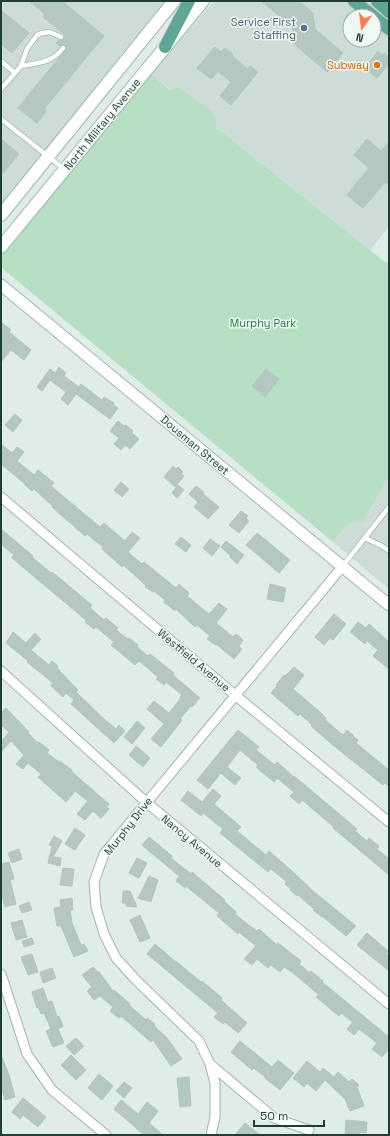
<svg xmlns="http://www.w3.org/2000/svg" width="390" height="1136" viewBox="0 0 390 1136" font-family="'Space Grotesk',sans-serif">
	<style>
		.built { fill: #cddcd6; fill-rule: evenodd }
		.green { fill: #b6dfc3 }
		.building { fill: #b4c7c0; stroke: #b1c6be }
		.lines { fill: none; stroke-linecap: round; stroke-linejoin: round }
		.service-casing { stroke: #a2b4ae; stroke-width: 6 }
		.minor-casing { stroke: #a2b4ae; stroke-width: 11 }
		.tertiary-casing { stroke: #a2b4ae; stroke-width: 13 }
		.secondary-casing { stroke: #9db9b0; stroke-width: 14 }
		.primary-casing { stroke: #c0c9c7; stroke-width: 14 }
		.service { stroke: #fff; stroke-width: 4.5 }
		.minor { stroke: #fff; stroke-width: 9 }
		.tertiary { stroke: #fff; stroke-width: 11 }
		.secondary { stroke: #fff; stroke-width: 12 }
		.primary { stroke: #60a696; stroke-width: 12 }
		.service-dot { fill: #5c6f8a; stroke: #f0f8f4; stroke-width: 1.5 }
		.food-dot { fill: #e8710a; stroke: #f0f8f4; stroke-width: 1.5 }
		.labels { text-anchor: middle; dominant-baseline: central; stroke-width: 3; stroke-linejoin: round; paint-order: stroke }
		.service-label { font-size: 11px; fill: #4e5e75; stroke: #f0f8f4; text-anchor: end }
		.food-label { font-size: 11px; fill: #c56008; stroke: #f0f8f4; text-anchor: end }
		.street-label { font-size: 11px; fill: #1f3e36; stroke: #f0f8f4 }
		.park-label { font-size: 11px; fill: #257848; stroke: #f0f8f4 }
	</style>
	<rect width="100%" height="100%" fill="#dfece7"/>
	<path class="built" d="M1,1H174L1,215Z
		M214,1H389V227L370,250L151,74ZM350,16H374V40H350Z
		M389,476V589L333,542Z"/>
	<path class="green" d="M151,74L170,90L179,88L211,110L217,123L215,126L385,262L389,263V476L363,521L349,523L333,542L3,269L1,264V256Z"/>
	<path class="building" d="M29,1H62L104,36L44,109L46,111L37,123L18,108L67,48L65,45L62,44L60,46L56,43L59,40H63L65,37L64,34L43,17L45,14Z
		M261,1H299L313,13L315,29L343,53L327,72L294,44L293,27Z
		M1,10L29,33L12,53L1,44Z
		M215,47L221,52L225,48L233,54L232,56L248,69L250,66L258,72L231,105L220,96L231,82L218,71L211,79L197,68Z
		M378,51L382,55L384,53L389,57V63L377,78L365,68Z
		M1,139L19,154L1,175Z
		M367,139L381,151L389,142V185L385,182L363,208L347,195L369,168L354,155Z
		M1,322L11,330L9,332L31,350L24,360L11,350L1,362Z
		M59,367L66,373L64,376L79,387L81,384L102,400L104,397L114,403L112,404L118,408L110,419L76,394L68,405L61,399L66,392L50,380L42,391L37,387L50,369L55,373L54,375Z
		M266,369L279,379L265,397L252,386Z
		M15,414L22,420L13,432L5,425Z
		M118,421L124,426L126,425L133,431L132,433L139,439L130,449L125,445L121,450L114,444L119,438L110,431Z
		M1,444L12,453L17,447L24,452L17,461L34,475L38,470L54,483L51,486L100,527L104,523L125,541L132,532L140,538L128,552L142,564L144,562L176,588L179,584L189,593L187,596L209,614L219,603L227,609L216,623L233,637L236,634L243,640L239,646L242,649L234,659L216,644V645L207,639L210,636L197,625L195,627L176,609L175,611L164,602L165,600L154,591L153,592L145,587L146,586L139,579L123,565L122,567L102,549L103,547L87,534L85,536L52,507L53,506L47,501L34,489L32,491L25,485V484L1,464Z
		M173,466L176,469L178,467L183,472L181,474L184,476L175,487L164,477Z
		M121,482L129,489L122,497L114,490Z
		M178,485L184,490L177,498L172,493Z
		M196,486L204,492L203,494L219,507L208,519L194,507L198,502L189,494Z
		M241,511L248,516L246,518L249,521L239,533L229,525Z
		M1,529L33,556L32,557L51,573L52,572L92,605L90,608L104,620L106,618L118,628L116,630L128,639L129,638L138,645L137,647L148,656L150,654L174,673L173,675L200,698L192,707L191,706L180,719L182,720L161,747L151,739L164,724L147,709L154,701L169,713L181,698L180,697L182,695L166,682L164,685L156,679L158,677L139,661L135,665L111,645L114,642L96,627L94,629L85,622L87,621L12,558L14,555L1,544Z
		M257,533L290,560L279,573L246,545Z
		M181,537L191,545L186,552L175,544Z
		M210,539L220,546L212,556L203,548Z
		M226,541L244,555L237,564L230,557L231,556L221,547Z
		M270,584L286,588L283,602L267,599Z
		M334,614L346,624L333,640L330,638L324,645L315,637Z
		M358,622L366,628L369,624L389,642V669L373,656L378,650L367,641L365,644L350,632Z
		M13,632L26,643L35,633L41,639L31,650L49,665L52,661L58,666L57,668L78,690L76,692L103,718L116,729L119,725L125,731L114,743L71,704L74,700L66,693L63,697L51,686L53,683L27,662L28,661L6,643Z
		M294,667L304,675L293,689L320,712L326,718L325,720L343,735L347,730L353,735V736L358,740L356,743L389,770V787L385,783L383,785L334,746L311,726L312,725L300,714L298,716L271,693L277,686L276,685L284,675L285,676Z
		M6,708L29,732L28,733L38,743L39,742L49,750L47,753L59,762L60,761L72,770L71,771L109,804L107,807L109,809L101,818L93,811L85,820L77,814L88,801L75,791L66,802L38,777L41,774L28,763L23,769L16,764L24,755L11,741L1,752V742L9,732L1,725V713Z
		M137,721L145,728L132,744L124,737Z
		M238,730L259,747L256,750L275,765L277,762L294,777V776L357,829L355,831L367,841L369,838L379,846L377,849L389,859V875L333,828L334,827L302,800L299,804L290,796L294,792L277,778L274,782L256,767L258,765L240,750L227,767L241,778L235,785L221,773L208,789L197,780Z
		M136,746L150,758L143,767L129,755Z
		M213,789L221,796L214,804L241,827L237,831L266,855L269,851L291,870L313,891L356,926L346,936L322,916V917L313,910L314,909L298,895L297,896L290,890L291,889L285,884L287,882L271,869L268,872L220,833L223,829L203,813L201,816L181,800L188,791L202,802Z
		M75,828L85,835L75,850L65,844Z
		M54,836L62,841L53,857L61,858L60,866L48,863L52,846L49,845Z
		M149,837L172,856L171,858L191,874L192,872L225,900L224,901L236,912L235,914L250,926L257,931L259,929L277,945L278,943L301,961L299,964L310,973L311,971L323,981L322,982L389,1037V1049L382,1057L372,1049L377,1043L359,1029L354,1035L347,1029L353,1022L341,1013L339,1016L316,997L319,995L292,972L284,967L280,972L271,965L268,968L257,959L252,965L244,959L256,946L239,932L238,934L217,916L219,913L186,886L185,888L176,881L179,876L142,845Z
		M19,849L22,859L12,863L8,853Z
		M137,858L147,863L139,878L129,873Z
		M9,862L14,879L10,880L16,904L5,907L1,892V864Z
		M63,868L74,869L72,886L60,885Z
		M149,876L158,880L151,902L138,898Z
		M123,891H130L137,907L126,906V903H122Z
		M72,898L73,910H70L72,923L81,945L84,944L88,951L74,957L61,926H57L54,908L61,907L60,900Z
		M29,902L32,910L22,913L19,906Z
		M140,915L150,938L140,942L130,920Z
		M22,920L27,937L16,940L11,923Z
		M367,933L388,951L386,954L389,956V971L357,945Z
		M32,938L34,944L24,947L22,941Z
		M155,944L176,962H177L201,982L202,981L222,998L221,1000L247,1023L238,1033L225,1022L223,1024L214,1017L218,1013L147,954Z
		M32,954L38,972L28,975L21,957Z
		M93,967L98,972H99L113,991L114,990L130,1004L129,1005L146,1020L147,1018L155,1024L154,1026L167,1038L182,1059L171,1066L153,1040L151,1042L121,1016L119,1018L110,1011L113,1007L100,996L94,1000L87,991L92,987L82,975Z
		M52,968L56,978L43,983L40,972Z
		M43,988L48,1002L52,1001L57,1017L59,1016L63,1026L58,1029L64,1043L53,1047L46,1031L51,1029L44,1013L41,1014L39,1008H37L32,992Z
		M76,1038L84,1046L74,1055L66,1046Z
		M240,1041L272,1067L278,1060L294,1073L280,1090L265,1078V1077L254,1068L252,1070L231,1052Z
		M71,1055L86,1070L76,1080L61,1065Z
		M1,1057H2L9,1075L15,1097L5,1100L1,1086Z
		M307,1061L320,1072L323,1068L334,1077L338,1072L349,1082L352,1079L359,1085L357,1087L364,1106L350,1111L345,1099L325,1080L316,1091L307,1083L304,1087L293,1078Z
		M99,1074L113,1086L102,1100L88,1088Z
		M189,1077L191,1106L180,1107L177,1078Z
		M124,1082L132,1088L124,1098L116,1091Z
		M23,1098L46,1117L38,1127L23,1115L20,1119L12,1112Z
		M121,1100L138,1114L147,1102L158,1111L149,1123L163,1135H144L114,1109Z
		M346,1120L367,1122L366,1133L360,1132V1135H345Z
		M245,1123L260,1135H235Z"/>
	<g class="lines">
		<g class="service-casing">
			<path id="service" d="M1,61L15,73L1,89
				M21,66C38,63 52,63 63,48
				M15,73L21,66L27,49L37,35L43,33L50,32L61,37
				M1,119L64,169
				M365,538L382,546L389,551
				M342,567L389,507"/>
		</g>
		<g class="minor-casing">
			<path id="minor" d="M1,497L235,695L389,822
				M1,671L146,802L389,1004
				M1,974L27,1054L52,1090L106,1135
				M210,1064L274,1118L309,1130
				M211,1135L215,1117V1083L210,1064L199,1041L136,980L116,958L104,934L96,907L94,882L104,854L342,567"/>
		</g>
		<g class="tertiary-casing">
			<path id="tertiary" d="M1,285L389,605"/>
		</g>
		<g class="secondary-casing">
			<path id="secondary" d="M1,215L174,1
				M1,247L203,1"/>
		</g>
		<g class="primary-casing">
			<path id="primary" d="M354,1L373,16
				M377,1L389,12
				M374,17L389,29
				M165,47L189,1"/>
		</g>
		<use href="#service" class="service"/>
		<use href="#minor" class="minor"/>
		<use href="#tertiary" class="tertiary"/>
		<use href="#secondary" class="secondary"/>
		<use href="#primary" class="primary"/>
	</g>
	<circle class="service-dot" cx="304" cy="28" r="4"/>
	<circle class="food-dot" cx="377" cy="65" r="4"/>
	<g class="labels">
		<g class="service-label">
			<text x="296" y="22">Service First<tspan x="296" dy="13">Staffing</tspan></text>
		</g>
		<g class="food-label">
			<text x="369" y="65">Subway</text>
		</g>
		<g class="street-label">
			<text transform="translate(102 124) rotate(-51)">North Military Avenue</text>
			<text transform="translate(195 445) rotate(40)">Dousman Street</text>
			<text transform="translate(194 660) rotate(40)">Westfield Avenue</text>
			<text transform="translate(128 826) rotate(-52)">Murphy Drive</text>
			<text transform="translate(192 841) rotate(40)">Nancy Avenue</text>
		</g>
		<g class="park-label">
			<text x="263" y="323">Murphy Park</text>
		</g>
	</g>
	<rect width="390" height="1136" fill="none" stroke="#1f3e36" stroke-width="4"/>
	<g transform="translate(362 28) rotate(194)"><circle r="19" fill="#f0f8f4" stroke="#9caea8"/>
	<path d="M0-3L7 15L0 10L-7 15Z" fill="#fe7e4b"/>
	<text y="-6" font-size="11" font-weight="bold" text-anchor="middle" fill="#1f3e36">N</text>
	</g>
	<path d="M254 1120v6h70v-6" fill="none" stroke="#1f3e36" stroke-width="2"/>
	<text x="260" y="1120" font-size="12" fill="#1f3e36" stroke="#f0f8f4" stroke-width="3" paint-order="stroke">50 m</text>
</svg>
